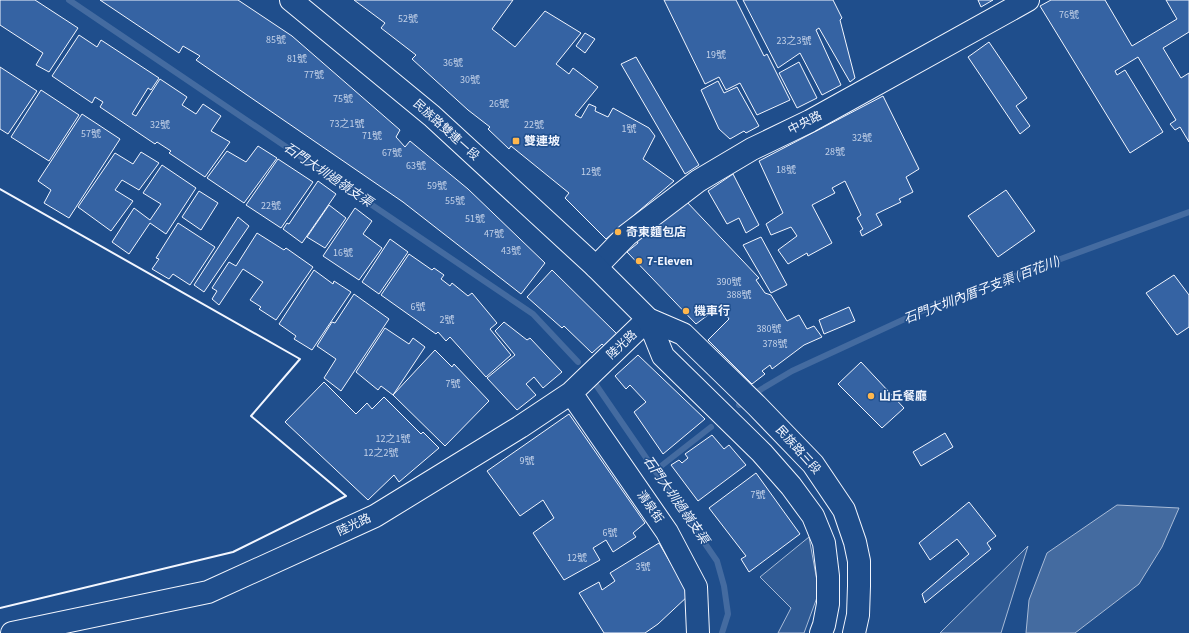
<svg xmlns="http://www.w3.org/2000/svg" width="1189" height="633" viewBox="0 0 1189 633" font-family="'Source Sans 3','Noto Sans TC',sans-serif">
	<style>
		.built { fill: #305b95; stroke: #a8bbd7 }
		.water { fill: #446ba0; stroke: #a8bbd7 }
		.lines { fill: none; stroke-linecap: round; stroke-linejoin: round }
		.stream { stroke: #446ba0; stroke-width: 6 }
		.building { fill: #3563a3; stroke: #f2f6ff }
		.minor-casing { stroke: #f2f6ff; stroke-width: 24 }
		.major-casing { stroke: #f2f6ff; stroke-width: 24 }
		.minor { stroke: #1f4e8c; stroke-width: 22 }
		.major { stroke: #1f4e8c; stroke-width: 22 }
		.wall { stroke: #f2f6ff; stroke-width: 2 }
		.poi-dot { fill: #ffb74d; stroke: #1f4e8c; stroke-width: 1.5 }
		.labels { text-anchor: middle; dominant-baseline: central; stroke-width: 3; stroke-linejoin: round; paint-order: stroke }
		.number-label { font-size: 10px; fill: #c3d1e8 }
		.street-label { font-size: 12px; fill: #f2f6ff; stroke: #1f4e8c }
		.poi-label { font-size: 12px; font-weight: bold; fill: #f2f6ff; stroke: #1f4e8c; text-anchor: start }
		.water-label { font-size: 13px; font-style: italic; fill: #f2f6ff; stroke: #1f4e8c }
	</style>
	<rect width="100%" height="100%" fill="#1f4e8c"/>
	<path class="built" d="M809,537L819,592L804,633H778L791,608L760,577Z
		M1028,546L1001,633H940Z"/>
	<path class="water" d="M1117,505L1179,508L1162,547L1139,584L1075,633H1026L1029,600L1047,553Z"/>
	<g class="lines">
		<path class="stream" d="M69,0L533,314L578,362
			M592,379L717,561L724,586L728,614L722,633
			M739,405L755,393L792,371L935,305L1189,212
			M656,470L711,427"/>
	</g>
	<path class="building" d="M0,0H35L78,28L49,72L36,65L43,53L0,25Z
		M100,0H238L292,36L400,130L396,137L405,147L410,141L468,189L545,263L521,294L403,202L196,60L200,56L183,46L179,53Z
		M354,0H513L492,29L515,47L545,11L581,33L556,64L569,74L573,68L598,87L575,115L581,118L589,104L596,107L595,111L608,117L613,108L649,128L655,136L643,159L674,181L606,239L565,198L569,193L511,146L509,149L488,129L490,127L468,110L412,59L416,55L381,28L385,23Z
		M664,0H736L764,56L767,54L790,100L757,115L740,83L726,90L719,77L705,84Z
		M743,0H833L842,18L840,20L855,78L850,82L819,28L816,30L841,85L822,95L800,53L778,68Z
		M978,0H993L981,7Z
		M1051,0H1105L1132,46L1177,19L1166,0H1189V32L1163,48L1181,78L1189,73V142L1180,127L1175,130L1170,124L1176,120L1138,57L1115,71L1117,75L1125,70L1163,132L1130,153L1040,6Z
		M585,33L595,39L585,53L576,46Z
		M79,35L97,47L101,40L159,78L151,90L148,88L132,114L136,116L160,79L187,97L182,105L196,114L203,104L221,116L211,131L230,142L205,177L169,153L171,151L157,142L155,144L100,107L103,102L95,97L92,103L52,76Z
		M989,42L1027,98L1016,106L1030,126L1020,134L968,57Z
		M636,57L699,165L685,174L621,64Z
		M799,62L817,98L797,108L779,73Z
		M0,67L37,91L8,134L0,129Z
		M718,81L724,93L737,87L759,126L746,133L744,131L730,139L719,129L701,90Z
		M41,90L79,115L49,161L11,137Z
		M883,96L919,169L906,177L913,192L899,199L901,202L876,214L882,225L862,236L860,231L863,229L857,218L861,215L845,181L832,188L835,193L812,205L832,243L808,256L807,253L788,264L778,250L797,236L791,227L771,235L766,224L783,213L759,161Z
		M82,114L120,139L69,218L44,203L51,190L38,181Z
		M258,146L277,158L244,203L207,178L227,151L246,162Z
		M141,152L159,163L139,190L122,180L115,190L133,201L111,231L78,207L115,153L133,164Z
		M278,159L313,182L281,228L246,205Z
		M162,165L196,188L166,234L150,223L129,254L112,242L134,208L150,220L161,204L143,193Z
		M733,174L759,225L746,233L739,218L727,224L708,191Z
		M318,181L336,194L302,243L283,229L287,223L289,224Z
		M1006,190L1035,231L998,257L968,216Z
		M199,191L218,203L201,230L182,217Z
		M686,201L759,278L756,280L765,293L771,295L787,321L799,315L807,329L814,326L822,337L804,345L772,369L770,365L762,371L765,374L752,384L708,340L729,319L720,306L696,324L627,252L638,243L636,239Z
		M329,205L346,218L325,248L307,237Z
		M355,208L372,221L363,234L382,248L359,280L323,256Z
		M238,217L249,226L204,292L194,285Z
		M178,223L215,247L190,285L173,274L169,279L152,269L159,259L156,258Z
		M257,233L284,250L286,248L313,267L276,320L259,309L261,307L250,300L263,282L243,269L219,305L212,299L217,291L212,288L229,262L236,266Z
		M761,237L787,285L771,293L743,245Z
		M390,239L408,252L379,294L362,282Z
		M409,254L432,270L434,268L444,275L441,279L450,286L452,283L468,296L472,293L497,323L490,329L511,355L486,377L450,337L446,341L438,332L436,334L381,295Z
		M314,270L333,284L334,281L351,292L312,350L294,339L296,336L279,324Z
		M552,270L618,335L604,346L602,344L592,353L564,326L562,328L527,297Z
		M1174,275L1189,295V327L1177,335L1146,293Z
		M354,294L389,319L341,391L324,378L336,359L317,346L332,322L335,323Z
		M849,307L855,321L824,334L819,320Z
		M504,322L527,340L530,338L562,372L543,388L534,377L526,384L536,395L517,410L487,378L515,355L495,331Z
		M385,328L409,344L413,338L425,347L393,395L381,386L378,390L356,372Z
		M435,350L452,367L454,364L489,401L445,446L393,395Z
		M638,355L705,419L663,454L634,412L646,402L630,385L626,389L615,376Z
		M861,362L904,408L882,428L838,384Z
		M324,382L356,414L367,403L372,409L384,397L421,434L423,432L439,448L399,482L394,475L368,500L285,422Z
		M569,414L645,523L633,533L636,537L613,552L606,540L593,548L600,560L564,580L533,533L554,518L543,500L520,516L487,471Z
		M945,433L953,447L921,466L913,452Z
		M712,435L724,449L729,445L746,465L698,501L671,465L679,460L682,463L688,458L685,454Z
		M756,473L800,534L749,572L741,559L746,556L709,508Z
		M969,502L996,536L987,543L991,549L925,603L922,594L969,554L957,539L930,560L919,543Z
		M659,543L689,595L658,624L645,633H604L579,593L599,582L602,590L615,581L610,573Z"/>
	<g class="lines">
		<g class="minor-casing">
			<path id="minor" d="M596,267L627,235L698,181L752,149L810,121L1028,0
				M571,393L667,532L696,587L698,633
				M12,633L208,592L375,516L520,427L571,393L648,319"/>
		</g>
		<g class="major-casing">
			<path id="major" d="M291,0L432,116L596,267L648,319L683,334L757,406L813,464L844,510L855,542L859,561V586L858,615L854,633
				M648,319L663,356L762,453L791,486L813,516L824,543L828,576V604L824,625L821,633"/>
		</g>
		<use href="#minor" class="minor"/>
		<use href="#major" class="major"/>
		<path class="wall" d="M0,189L300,359L251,416L346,496L233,552L0,608"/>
	</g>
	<g class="poi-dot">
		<rect x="512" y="137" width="8" height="8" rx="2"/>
		<circle cx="618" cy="232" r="4"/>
		<circle cx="639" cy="261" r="4"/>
		<circle cx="686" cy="311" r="4"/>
		<circle cx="871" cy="396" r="4"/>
	</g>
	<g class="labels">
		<g class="number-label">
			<text x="1069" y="15">76號</text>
			<text x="408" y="19">52號</text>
			<text x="276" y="40">85號</text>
			<text x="794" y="41">23之3號</text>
			<text x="716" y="55">19號</text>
			<text x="297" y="59">81號</text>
			<text x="453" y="63">36號</text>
			<text x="314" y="75">77號</text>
			<text x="470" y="80">30號</text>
			<text x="343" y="99">75號</text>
			<text x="499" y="104">26號</text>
			<text x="347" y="124">73之1號</text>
			<text x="160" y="125">32號</text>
			<text x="534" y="125">22號</text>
			<text x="629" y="129">1號</text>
			<text x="91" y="134">57號</text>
			<text x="372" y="136">71號</text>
			<text x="862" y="138">32號</text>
			<text x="835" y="152">28號</text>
			<text x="392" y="153">67號</text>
			<text x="416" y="166">63號</text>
			<text x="786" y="170">18號</text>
			<text x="591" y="172">12號</text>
			<text x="437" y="186">59號</text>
			<text x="455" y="201">55號</text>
			<text x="271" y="206">22號</text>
			<text x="475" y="219">51號</text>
			<text x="494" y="234">47號</text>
			<text x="511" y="251">43號</text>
			<text x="343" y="253">16號</text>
			<text x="729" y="282">390號</text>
			<text x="739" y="295">388號</text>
			<text x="418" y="307">6號</text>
			<text x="447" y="320">2號</text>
			<text x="769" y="329">380號</text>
			<text x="775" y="344">378號</text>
			<text x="453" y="384">7號</text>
			<text x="393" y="439">12之1號</text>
			<text x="381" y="453">12之2號</text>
			<text x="527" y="461">9號</text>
			<text x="758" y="495">7號</text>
			<text x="610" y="533">6號</text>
			<text x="577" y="558">12號</text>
			<text x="643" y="567">3號</text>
		</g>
		<g class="street-label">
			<text transform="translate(805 123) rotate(-27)">中央路</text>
			<text transform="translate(446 130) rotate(42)">民族路雙連一段</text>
			<text transform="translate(622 345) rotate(-43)">陸光路</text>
			<text transform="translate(798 450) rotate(48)">民族路三段</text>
			<text transform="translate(650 507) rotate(55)">清泉街</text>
			<text transform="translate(354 525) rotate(-25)">陸光路</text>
		</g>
		<g class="poi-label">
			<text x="524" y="141">雙連坡</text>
			<text x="626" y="232">奇東麵包店</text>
			<text x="647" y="261">7-Eleven</text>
			<text x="694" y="311">機車行</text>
			<text x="879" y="396">山丘餐廳</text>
		</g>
		<g class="water-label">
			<text transform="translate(328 175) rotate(34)">石門大圳過嶺支渠</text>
			<text transform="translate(982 290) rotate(-21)">石門大圳內厝子支渠 (百花川)</text>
			<text transform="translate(676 500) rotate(55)">石門大圳過嶺支渠</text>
		</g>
	</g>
</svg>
